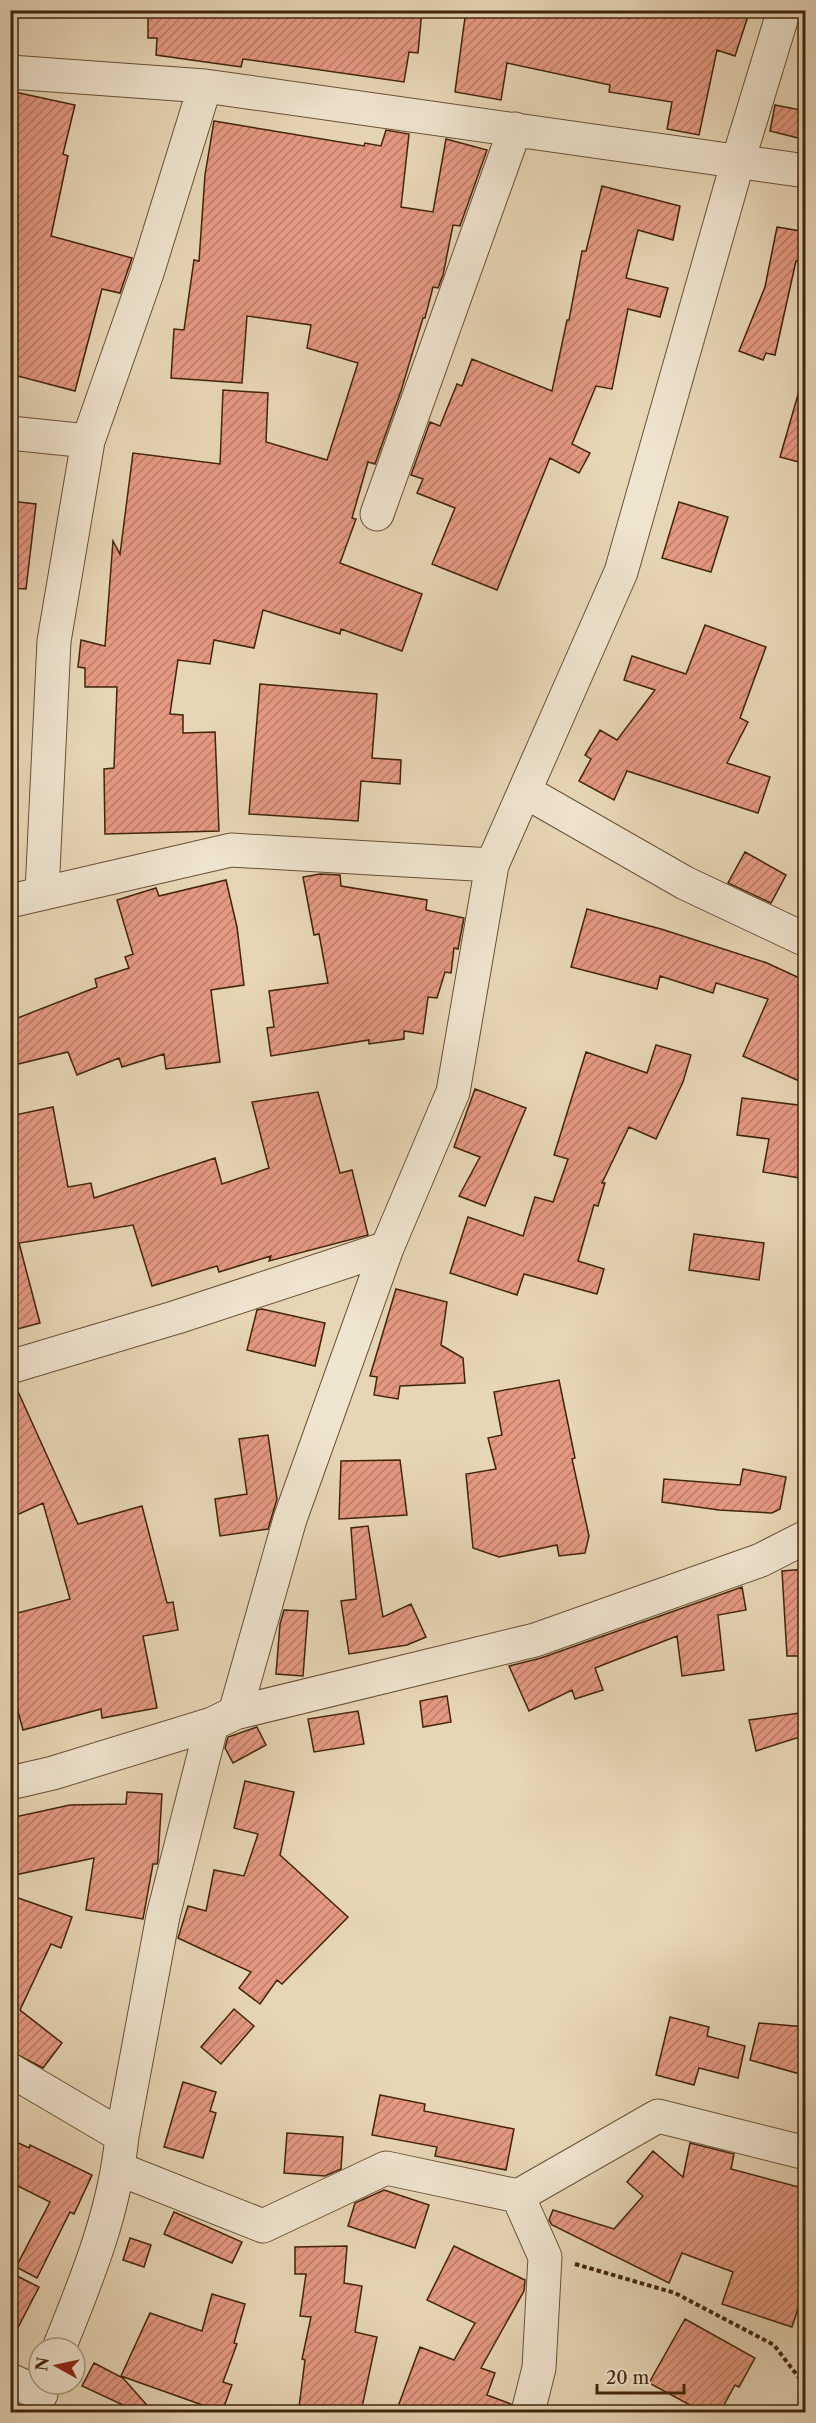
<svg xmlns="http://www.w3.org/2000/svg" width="816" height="2423" viewBox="0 0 816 2423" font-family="'Libre Caslon Text',serif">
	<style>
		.building { fill: url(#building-hatch); stroke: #41240a; stroke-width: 1.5 }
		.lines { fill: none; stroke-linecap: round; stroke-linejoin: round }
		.minor-casing { stroke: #6a5035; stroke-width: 35 }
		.path { stroke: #41240a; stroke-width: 4; stroke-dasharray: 4.5 3; stroke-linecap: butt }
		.minor { stroke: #efe4cf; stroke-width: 33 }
	</style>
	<defs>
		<pattern id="building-hatch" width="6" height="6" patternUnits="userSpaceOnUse" patternTransform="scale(1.5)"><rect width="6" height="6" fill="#e59981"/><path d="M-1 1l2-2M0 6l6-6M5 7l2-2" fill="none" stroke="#bb7d68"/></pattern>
	</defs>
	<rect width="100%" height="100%" fill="#e7d6b5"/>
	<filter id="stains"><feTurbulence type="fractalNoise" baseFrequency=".00333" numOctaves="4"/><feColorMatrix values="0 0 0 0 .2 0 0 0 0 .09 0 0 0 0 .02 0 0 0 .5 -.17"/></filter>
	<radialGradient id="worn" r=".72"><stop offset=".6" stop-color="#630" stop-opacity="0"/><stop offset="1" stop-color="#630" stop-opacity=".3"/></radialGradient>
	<path class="building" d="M148,10H270L318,18L319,10H422L418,53L409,52L404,82L243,59L241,67L156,55L157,38H148Z
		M466,10H584L621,18L622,16L630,18L632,10H750L735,56L717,50L699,135L667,129L672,102L609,92L610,85L507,63L501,100L455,92Z
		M10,91L75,105L63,154L68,156L51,236L132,258L120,293L102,289L75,391L10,374Z
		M775,105L806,111V140L770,131Z
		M214,121L364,146L365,143L381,146L386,130L409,134L401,207L433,212L446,139L487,150L460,226L453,225L443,275L438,288L433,287L425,318H423L401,391L375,464L368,462L352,518L356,519L340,563L422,594L402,651L341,629L340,634L263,610L254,648L214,640L210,664L178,660L170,714L183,715V733L215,732L219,831L105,834L104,769L114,768L117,687H85V668L78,667L81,640L105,646L113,541L120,554L133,453L220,464L223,390L268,393L266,442L327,460L358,363L307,348L311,325L247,316L242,383L171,378L174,329L184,330L194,260L199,261L205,175Z
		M602,186L680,206L673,240L638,230L626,278L668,288L660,317L628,309L612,389L596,386L572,444L590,453L579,473L550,458L497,590L432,564L455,508L417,493L423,479L411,475L430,422L440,426L457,384L462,386L472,359L552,391L567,320H569L582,251H586Z
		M777,227L806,232V263L796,261L775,355L766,353L763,360L739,351L765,287Z
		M799,391L806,392V464L780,457Z
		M10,501L36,504L26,589L10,588Z
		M679,502L728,517L711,572L662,558Z
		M705,625L766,647L740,718L748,722L727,763L770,777L758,813L627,771L614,800L579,781L591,759L585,755L600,730L617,740L655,690L624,680L632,656L686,674Z
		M260,684L377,694L372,758L401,760L400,784L361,781L358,821L249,814Z
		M745,852L786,875L771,903L728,883Z
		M320,874L340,875L341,886L427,900L426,910L464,918L458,949L454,948L451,973L445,972L437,998L428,997L423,1034L404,1031V1039L369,1044V1040L271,1056L267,1028L274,1027L269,991L328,983L319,934L314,935L303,877Z
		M226,880L237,927L244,985L211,990L220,1062L166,1069L164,1054L122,1067L119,1058L77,1075L68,1052L10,1066V1021L97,987L95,979L129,968L125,957L133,954L117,900L156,888L159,896Z
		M587,909L661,929L767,963L806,981V1084L743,1056L768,999L716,983L713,993L660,976L657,989L571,967Z
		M656,1045L691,1055L683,1082L656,1139L629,1127L602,1183H605L598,1206L594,1205L578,1261L604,1269L597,1294L524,1274L517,1295L450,1273L468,1217L523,1236L535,1197L553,1202L568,1159L554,1155L586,1052L647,1073Z
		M475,1089L526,1108L485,1206L459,1196L480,1157L454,1147Z
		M318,1092L340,1173L352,1170L368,1235L269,1261L271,1256L219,1272L217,1266L152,1286L133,1225L19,1243L40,1323L10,1331V1116L53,1107L68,1187L91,1183L94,1198L215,1158L222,1184L269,1168L252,1102Z
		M742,1098L806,1106V1179L763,1172L769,1139L737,1135Z
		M694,1234L764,1243L759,1280L689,1270Z
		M396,1289L447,1302L441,1345L463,1358L465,1383L400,1386L398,1399L374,1395L377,1377L370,1376Z
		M262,1309L325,1323L315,1366L247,1350L257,1310Z
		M559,1380L575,1458L572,1459L589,1536L585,1553L559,1556L557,1545L499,1557L473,1548L466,1474L496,1469L488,1438L502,1435L494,1392Z
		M10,1385H15L78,1524L142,1506L167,1603L173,1602L178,1630L143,1636L157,1708L102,1718L101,1709L23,1730L10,1682V1615L70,1599L43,1503L10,1518Z
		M268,1435L277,1499L268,1529L220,1536L215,1499L247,1494L239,1439Z
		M400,1460L407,1515L339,1519L341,1461Z
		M743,1469L786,1477L780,1509L772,1513L719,1510L662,1502L664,1479L740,1485Z
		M368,1526L383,1617L411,1604L426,1637L407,1645L349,1654L341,1601L356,1599L351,1528Z
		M806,1569V1656H787L782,1571Z
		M742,1587L746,1610L718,1615L724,1670L682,1676L677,1636L595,1668L603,1690L575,1699L572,1690L529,1711L509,1666L541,1658Z
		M284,1610L308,1611L303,1676L276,1674L280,1624Z
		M447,1696L451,1722L423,1727L420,1701Z
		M358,1711L364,1744L314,1752L308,1719Z
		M806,1712V1735L756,1751L749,1720Z
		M257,1727L266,1745L233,1763L225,1748L228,1737Z
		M245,1781L294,1792L280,1855L348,1917L282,1984L277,1980L260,2004L239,1988L251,1972L178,1938L188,1906L206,1911L214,1870L244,1876L258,1834L234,1828Z
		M127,1792L162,1794L158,1860L157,1864H153L143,1919L86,1910L94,1858L10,1876V1818L70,1805L126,1804Z
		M10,1895L72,1917L61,1948L51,1944L20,2010L62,2043L43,2068L10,2051Z
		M234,2009L254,2026L221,2064L201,2047Z
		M670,2017L709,2027L707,2036L745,2046L738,2078L699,2068L694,2085L656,2075Z
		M759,2023L806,2027V2054L800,2074L750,2060Z
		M183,2082L216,2092L210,2111L216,2113L203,2158L164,2147Z
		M380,2095L425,2104L424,2111L514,2129L506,2170L435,2156L437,2147L372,2135Z
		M287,2133L343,2137L341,2169L325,2176L284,2173Z
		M10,2139L29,2148L30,2145L92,2175L74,2214L70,2212L37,2278L16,2267L50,2202L10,2182Z
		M690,2143L734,2154L731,2169L806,2189V2284L792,2327L722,2304L733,2272L682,2253L669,2283L552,2225L549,2220L553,2210L614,2229L643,2196L627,2182L653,2151L683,2177Z
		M384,2190L429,2205L415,2248L348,2226L355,2203Z
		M174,2212L242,2242L232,2263L164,2234Z
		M130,2238L151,2245L144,2267L123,2260Z
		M347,2246L344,2283L362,2286L355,2332L377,2337L361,2412L299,2407L305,2360L302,2359L311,2317L300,2316L306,2274H295V2247Z
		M454,2246L525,2280L524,2291L481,2368L495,2373L487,2395L511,2404L510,2412H396L420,2347L454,2360L475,2323L427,2300Z
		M17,2276L39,2287L10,2343V2290Z
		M212,2294L245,2304L234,2343L237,2344L223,2382L232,2385L222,2412L121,2376L150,2313L202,2331Z
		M685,2319L755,2358L739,2387L735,2385L720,2412H703L649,2383Z
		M94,2363L123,2378L153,2412H138L82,2386Z"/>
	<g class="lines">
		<g class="minor-casing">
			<path id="minor" d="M10,72L205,86L806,171
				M10,433L88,441
				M377,514L515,129
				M526,792L685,883L806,940
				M42,892L54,641L88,441L147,273L205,86
				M10,901L231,850L492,865
				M10,1367L177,1317L387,1248
				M235,1713L290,1519L387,1248L453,1092L492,865L621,572L738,161L784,10
				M10,1783L53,1773L212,1724L235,1713L535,1640L761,1560L806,1537
				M10,2070L122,2136
				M119,2169L263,2226L386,2168L518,2196L658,2116L806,2153
				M518,2196L545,2257L539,2368L528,2412
				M59,2348C87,2279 115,2211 122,2136L163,1916L212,1724
				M10,2380L41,2394"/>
		</g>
		<path class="path" d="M575,2264L675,2293L774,2345L803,2383L802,2412"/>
		<use href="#minor" class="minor"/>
	</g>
	<rect width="816" height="2423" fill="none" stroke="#e7d6b5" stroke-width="36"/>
	<rect x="12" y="12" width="792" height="2399" fill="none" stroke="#41240a" stroke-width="3"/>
	<rect x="18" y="18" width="780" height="2387" fill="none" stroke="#41240a" stroke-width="1.5"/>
	<g transform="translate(57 2366) rotate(278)"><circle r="28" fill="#efe4cf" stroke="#a99780" stroke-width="1.5"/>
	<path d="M0-4.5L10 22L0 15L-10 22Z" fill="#8f2418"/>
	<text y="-9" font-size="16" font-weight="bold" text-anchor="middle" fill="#41240a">N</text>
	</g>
	<path d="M597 2384v9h87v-9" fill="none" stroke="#41240a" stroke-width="3"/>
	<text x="606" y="2384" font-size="18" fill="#41240a" stroke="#efe4cf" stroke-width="4.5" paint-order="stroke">20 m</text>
	<rect width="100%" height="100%" filter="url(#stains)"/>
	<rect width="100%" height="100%" fill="url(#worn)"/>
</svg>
